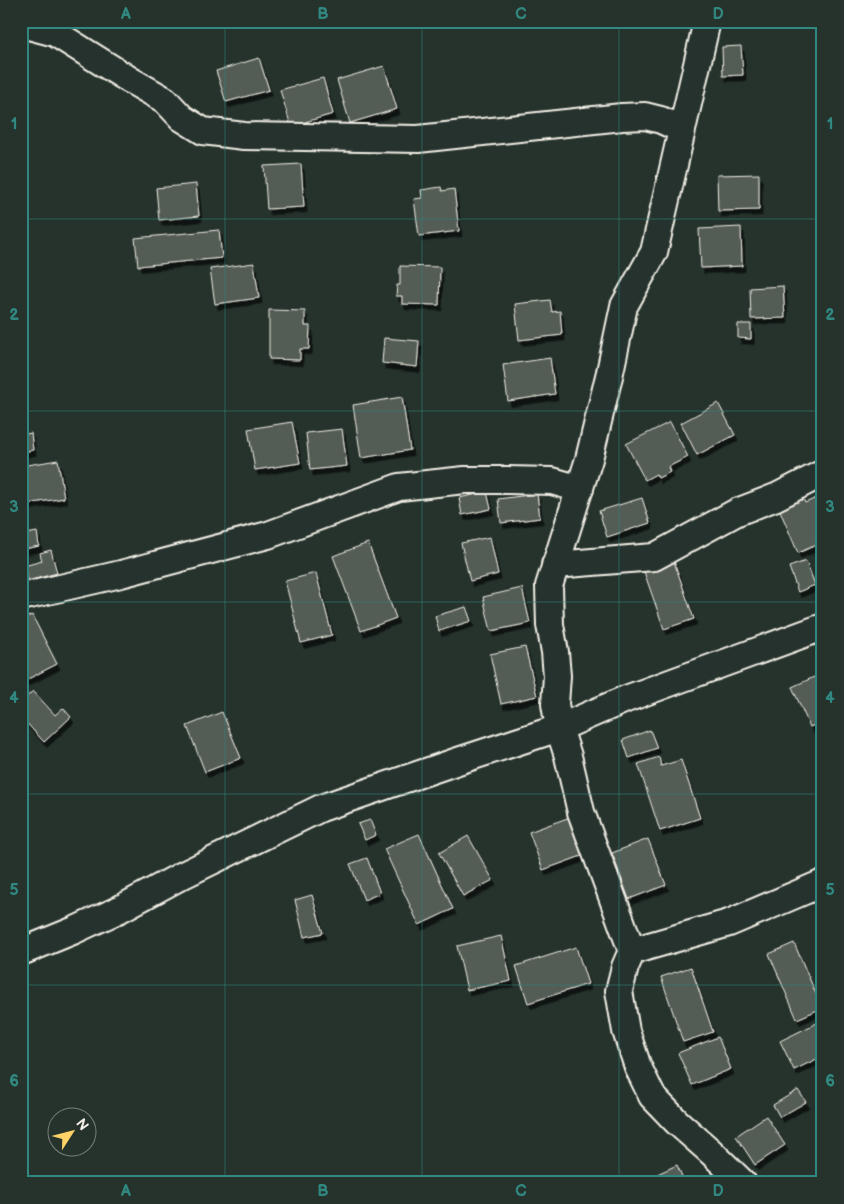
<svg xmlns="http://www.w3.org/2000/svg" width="844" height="1204" viewBox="0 0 844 1204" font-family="'Balsamiq Sans',sans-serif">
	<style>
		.building { fill: #525c55; stroke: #f4f1e8; filter: url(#shadow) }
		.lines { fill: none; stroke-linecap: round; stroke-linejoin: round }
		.minor-casing { stroke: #f4f1e8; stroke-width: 30 }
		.minor { stroke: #26332d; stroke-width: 26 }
		.grid { fill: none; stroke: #318880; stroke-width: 1; stroke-opacity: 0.55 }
		.neatline { fill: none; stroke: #318880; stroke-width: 2 }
		.grid-label { font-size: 16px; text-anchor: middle; font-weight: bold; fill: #318880 }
	</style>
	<defs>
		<filter id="shadow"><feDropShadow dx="3" dy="5.5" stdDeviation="0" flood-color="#0009"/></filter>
	</defs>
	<rect width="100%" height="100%" fill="#26332d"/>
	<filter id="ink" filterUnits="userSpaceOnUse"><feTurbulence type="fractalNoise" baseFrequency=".02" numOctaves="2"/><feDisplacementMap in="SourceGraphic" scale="10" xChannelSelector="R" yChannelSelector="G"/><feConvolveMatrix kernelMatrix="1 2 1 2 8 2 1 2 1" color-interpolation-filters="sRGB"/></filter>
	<g filter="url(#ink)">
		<path class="building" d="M741,46L743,75L723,76L722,47Z
			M259,58L269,90L226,102L216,71Z
			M384,66L397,109L350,123L337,80Z
			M323,78L333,114L291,126L280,90Z
			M301,164L304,207L267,209L264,166Z
			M759,174V210L718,211L717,175Z
			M196,184L199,216L159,220L156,188Z
			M441,187L442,191L454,189L459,231L419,236L414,199L422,198L421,190Z
			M741,227L742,266L701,268L699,229Z
			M219,230L222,258L138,266L135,238Z
			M254,263L259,298L215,304L210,269Z
			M400,266L440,267L439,305L402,304V296H396L397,285H400Z
			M783,286L785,318L751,319L750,288Z
			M550,300L552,312L560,311L562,335L519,340L515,304Z
			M269,310L305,311V326H310L309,349H300V360L269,359Z
			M738,324H751V339L738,338Z
			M384,338L419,341L417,367L382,363Z
			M550,358L555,394L508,401L503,365Z
			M402,397L410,450L361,458L353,405Z
			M718,403L735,435L697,455L681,423Z
			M292,422L300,463L255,470L248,429Z
			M670,422L688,457L668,467L670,472L658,478L656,474L645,480L626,444Z
			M342,429L347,466L310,470L306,433Z
			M31,433L33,450L21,452V435Z
			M58,460L64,498L21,505V466Z
			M487,492L491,509L462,515L459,498Z
			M537,494L540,518L501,523L498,499Z
			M802,496L805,503L821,496L823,501V542L798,553L778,506Z
			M642,498L650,523L607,537L599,511Z
			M37,532L39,546L24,549L22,535Z
			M490,537L498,574L470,581L461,543Z
			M368,543L396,618L361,631L333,556Z
			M51,550L57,573L28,581L24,566L42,561L40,553Z
			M672,556L694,619L664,629L642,566Z
			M806,561L815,585L798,592L789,567Z
			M316,573L332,635L301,643L285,581Z
			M522,588L530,623L491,631L483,597Z
			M466,607L471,621L439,631L435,616Z
			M32,615L57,664L22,682L21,620Z
			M525,647L537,696L501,704L490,654Z
			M823,673V721L810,727L792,687Z
			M33,691L55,715L63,708L71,717L44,742L21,717V702Z
			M222,712L241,758L205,772L187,726Z
			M650,730L657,748L629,758L623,740Z
			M659,757L661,766L681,760L700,818L660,831L638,764Z
			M573,816L587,854L543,870L529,832Z
			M370,820L376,835L365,840L358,824Z
			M419,834L453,909L419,925L384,849Z
			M468,836L493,880L463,896L439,853Z
			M648,839L666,885L629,899L612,853Z
			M367,858L380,893L364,900L350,864Z
			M312,895L323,933L304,937L295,900Z
			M501,936L511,981L467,990L457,946Z
			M794,943L822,1008L797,1019L769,954Z
			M576,947L588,984L528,1003L516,966Z
			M691,967L713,1032L683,1042L661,977Z
			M823,1020V1056L794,1070L780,1041Z
			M718,1037L731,1069L692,1085L678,1053Z
			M798,1090L806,1102L780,1117L773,1105Z
			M766,1116L785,1145L755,1165L736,1136Z
			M677,1165L685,1183H643L642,1181Z"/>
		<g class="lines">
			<g class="minor-casing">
				<path id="minor" d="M707,21L654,252L624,306L610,372L589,459L549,586L550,625L555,652L557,676L555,704L559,728L568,756L581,812L632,951L625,967L619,991L626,1031L638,1067L652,1096L677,1122L711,1152L743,1183
					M21,24L55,33L130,80L165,100L182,118L203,131L244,136L418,139L622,117L645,116L661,120L681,129
					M555,565L654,557L737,512L776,497L823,473
					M21,597L121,574L268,535L399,487L465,480H507L552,481L580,489
					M632,951L729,923L823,883
					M21,952L75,930L118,910L181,876L321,808L455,762L559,728L626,699L823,627"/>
			</g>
			<use href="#minor" class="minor"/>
		</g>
	</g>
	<path class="grid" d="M225,21V1183M422,21V1183M619,21V1183M21,219H823M21,411H823M21,602H823M21,794H823M21,985H823"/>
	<rect width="844" height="1204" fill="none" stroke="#26332d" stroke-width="55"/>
	<g transform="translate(72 1132) rotate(54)"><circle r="24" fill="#26332d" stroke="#787f78"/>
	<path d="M0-4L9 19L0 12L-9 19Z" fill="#ffd166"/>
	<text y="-8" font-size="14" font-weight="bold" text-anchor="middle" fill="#f4f1e8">N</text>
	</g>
	<rect x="28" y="28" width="788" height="1148" class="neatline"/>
	<g class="grid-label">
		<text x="126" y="19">A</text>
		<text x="323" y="19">B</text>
		<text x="521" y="19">C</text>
		<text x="718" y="19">D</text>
		<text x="14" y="129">1</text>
		<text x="830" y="129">1</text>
		<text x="14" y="320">2</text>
		<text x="830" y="320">2</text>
		<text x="14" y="512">3</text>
		<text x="830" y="512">3</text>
		<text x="14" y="703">4</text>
		<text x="830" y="703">4</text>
		<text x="14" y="895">5</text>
		<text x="830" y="895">5</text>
		<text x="14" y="1086">6</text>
		<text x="830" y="1086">6</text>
		<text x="126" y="1196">A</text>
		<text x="323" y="1196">B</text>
		<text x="521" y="1196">C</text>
		<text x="718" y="1196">D</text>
	</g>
</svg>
